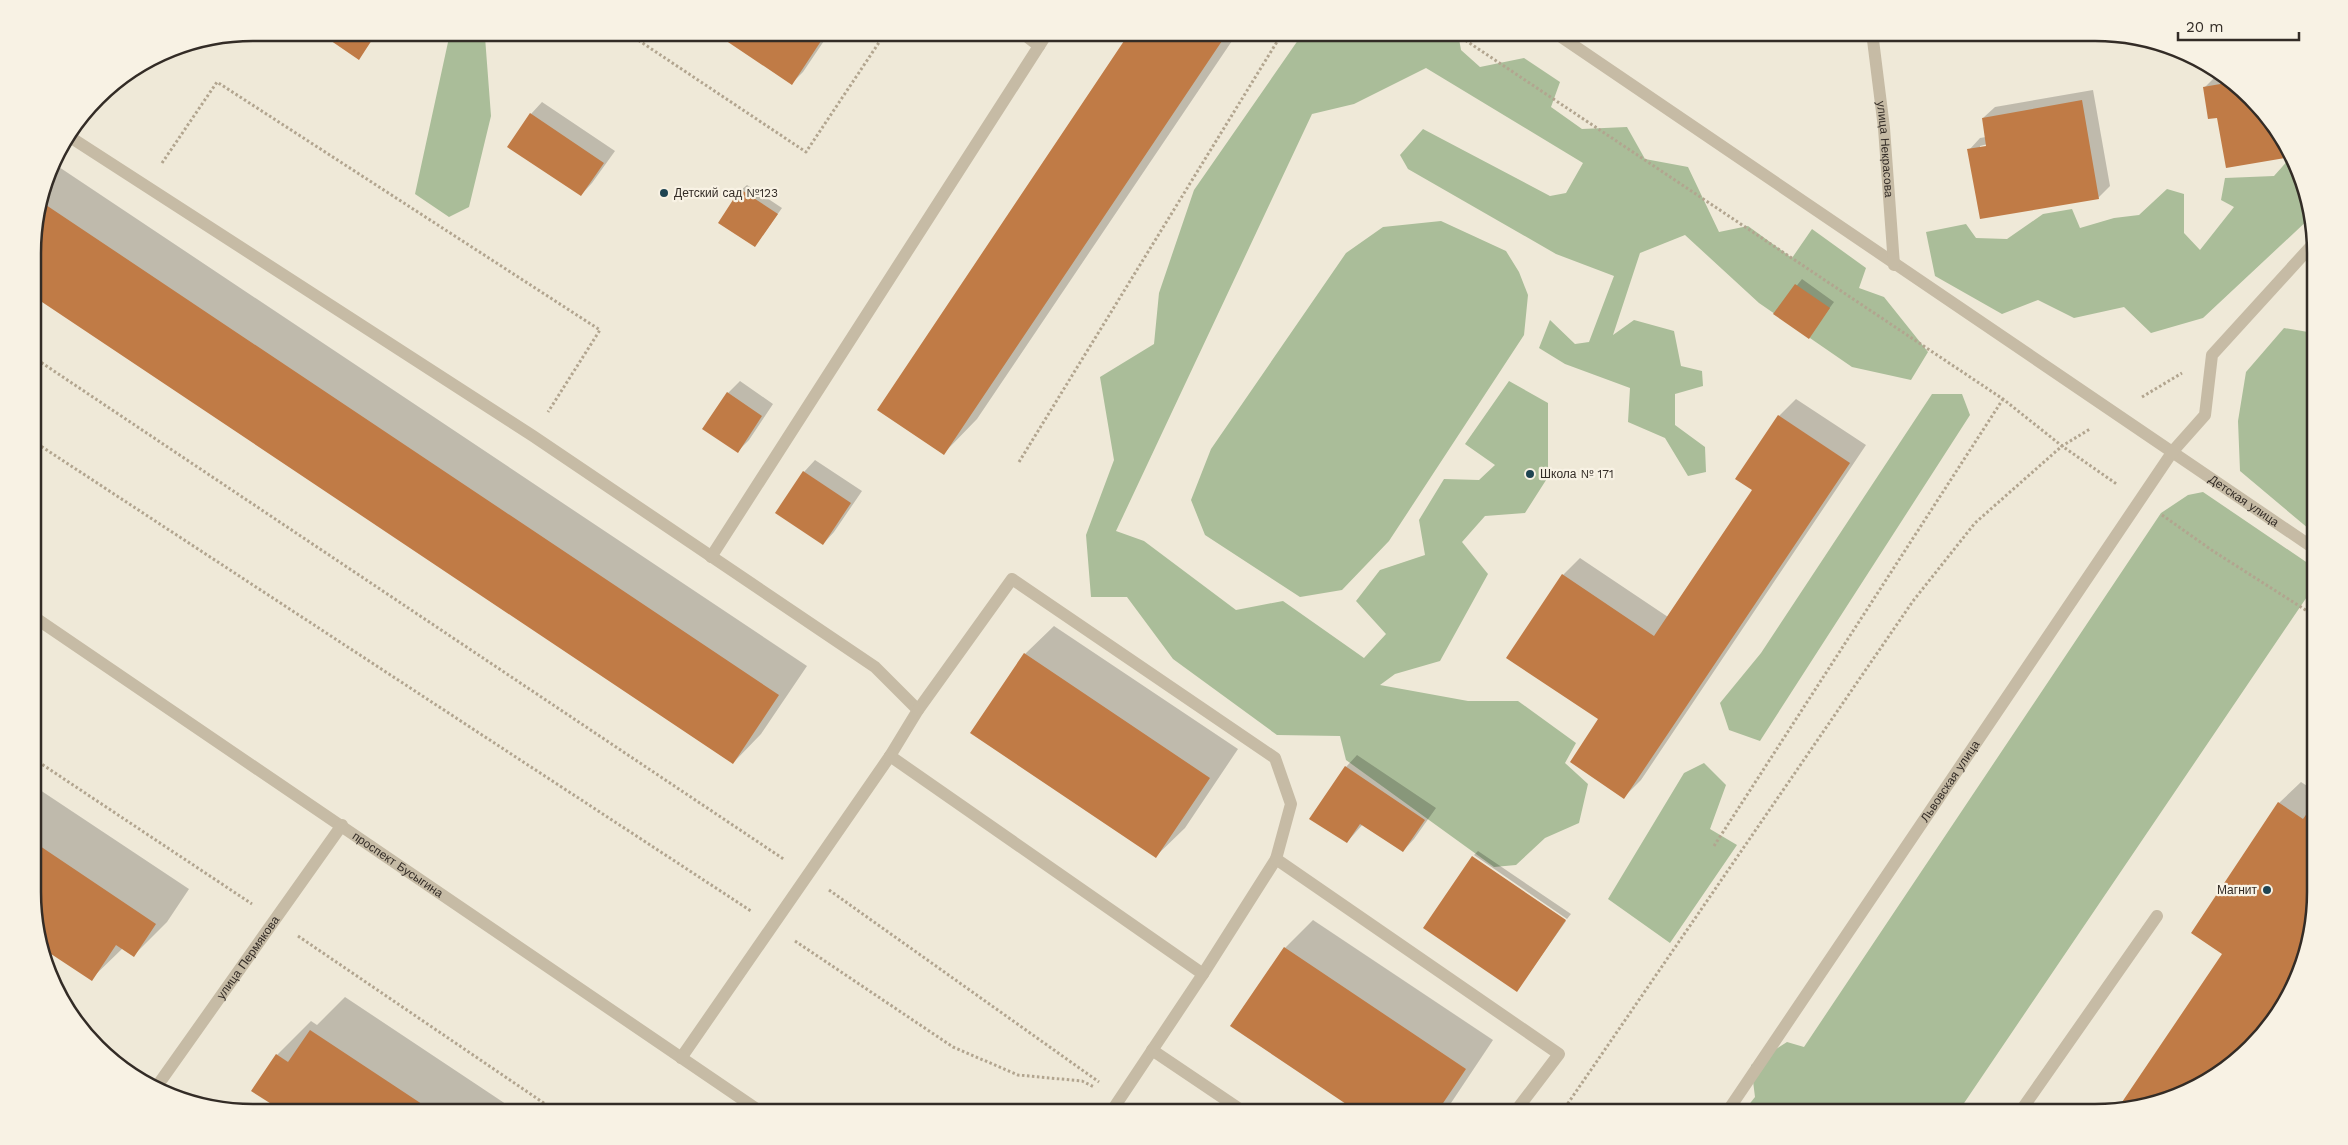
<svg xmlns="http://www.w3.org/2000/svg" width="2348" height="1145" viewBox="0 0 2348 1145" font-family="'Work Sans',sans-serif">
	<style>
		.green { fill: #aabd99 }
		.shadow { fill: #0003; fill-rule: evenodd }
		.building { fill: #c07b46 }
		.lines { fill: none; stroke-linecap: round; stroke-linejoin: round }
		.path { stroke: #b2a58f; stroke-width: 3; stroke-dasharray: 2.5 2.5; stroke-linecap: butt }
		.minor { stroke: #c6bba5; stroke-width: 12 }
		.poi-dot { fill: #1e4452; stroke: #f8f2e4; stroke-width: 2 }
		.labels { text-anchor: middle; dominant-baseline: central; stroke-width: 4.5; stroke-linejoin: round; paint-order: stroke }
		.street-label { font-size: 12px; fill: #332c26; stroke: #f8f2e4 }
		.poi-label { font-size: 12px; fill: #332c26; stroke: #f8f2e4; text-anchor: start }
		.rim { fill: none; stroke: #332c26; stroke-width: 2.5 }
	</style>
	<rect width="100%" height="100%" fill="#efe9d8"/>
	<path class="green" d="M450,33H480L485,37L491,116L469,207L449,217L415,194Z
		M1303,33H1458L1461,50L1480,67L1524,58L1560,82L1551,107L1582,129L1627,127L1645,159L1688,167L1719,232L1748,226L1792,258L1812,229L1866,268L1859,288L1884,297L1928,352L1911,380L1852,367L1759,303L1685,235L1640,253L1613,335L1634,320L1674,331L1681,366L1702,371L1703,386L1675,394V425L1705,447L1706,472L1688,476L1665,438L1628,422L1630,388L1565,364L1539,348L1550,320L1575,344L1589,342L1614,276L1556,254L1408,169L1400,155L1423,129L1550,196L1566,193L1583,163L1426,68L1354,104L1312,114L1116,531L1144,541L1236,610L1283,601L1364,658L1386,634L1356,601L1380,570L1425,555L1419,520L1444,479L1479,480L1495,465L1465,444L1509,381L1548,403V477L1525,513L1485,516L1462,542L1488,574L1440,661L1395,674L1380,685L1468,701H1518L1576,743L1565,763L1588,784L1579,823L1545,838L1516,865L1494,867L1346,760L1340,736L1277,735L1173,659L1127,597H1091L1086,535L1114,460L1100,377L1154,344L1159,293L1194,190Z
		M2289,159L2311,217L2203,318L2151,333L2124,307L2074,318L2038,300L2002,314L1935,276L1926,232L1966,224L1976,238L2007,239L2043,214L2072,209L2080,228L2114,218L2139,215L2167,189L2184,194V233L2200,250L2234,207L2221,200L2225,178L2274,176Z
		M1441,221L1506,251L1519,272L1528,295L1524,335L1389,541L1342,590L1300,597L1205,535L1191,500L1211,449L1346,253L1383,227Z
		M2284,328L2314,333L2315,534L2240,471L2238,421L2246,372Z
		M1932,394H1962L1970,415L1760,741L1729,730L1720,703L1761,653Z
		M2203,492L2315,568V585L1958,1112H1743L1755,1097L1751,1065L1787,1042L1804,1047L2161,513L2188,495Z
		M1704,763L1726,785L1710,829L1737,845L1670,943L1608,899L1684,773Z"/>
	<path class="shadow" d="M324,32H378L359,58Z
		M718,32H830L803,72L792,83Z
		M1132,32H1238L977,419L944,453Z
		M2222,75L2240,87L2278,131L2287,154L2284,157L2218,117L2204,88L2216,76Z
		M2093,90L2110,186L2098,198L1969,150L1980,138L1986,137L1983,118L1995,107ZM1992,143L1993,146L1980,148V146Z
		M542,102L615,151L592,183L581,195L531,114Z
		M53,163L807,666L761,734L733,763L33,294V239Z
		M747,185L782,208L755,246L741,190Z
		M1802,279L1834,302L1811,333L1775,313Z
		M740,381L773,404L749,440L737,452L728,393Z
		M1796,399L1866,445L1641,780L1624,797L1600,719L1563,575L1580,558L1668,617L1754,490L1737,479L1779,416Z
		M815,460L862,491L834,532L823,544L804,472Z
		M1054,626L1238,749L1185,828L1156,856L1025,654Z
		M1357,755L1436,808L1414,839L1403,851L1363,824L1347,842L1346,767Z
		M2301,782L2315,791V892L2293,989L2261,1037L2217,1075L2166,1101L2224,953L2279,803Z
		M34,786L189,889L167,922L134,955L123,948L91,979L41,946L34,920Z
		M1478,851L1571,914L1567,919L1474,855Z
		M1472,857L1566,921L1517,990Z
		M1313,920L1493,1040L1445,1112H1360L1232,1026L1285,948Z
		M345,997L518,1112H286L253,1090L277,1055L311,1021L317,1025Z"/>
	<path class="building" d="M322,32H377L359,60L321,34Z
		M717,32H827L792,85L716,34Z
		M1130,32H1228L944,455L877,410Z
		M2232,82L2240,87L2278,131L2285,158L2226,168L2217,118L2208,119L2203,87Z
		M2082,100L2099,199L1980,219L1967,149L1986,146L1982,118Z
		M530,113L604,163L581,196L507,147Z
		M740,189L778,214L755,247L718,223Z
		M43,203L779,695L733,764L33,296V239Z
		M1795,284L1830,308L1809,339L1773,314Z
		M727,392L762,416L738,453L702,429Z
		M1778,415L1850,463L1624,799L1570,762L1598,719L1506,658L1562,574L1654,636L1752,490L1735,479Z
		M803,471L851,503L823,545L775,513Z
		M1024,653L1210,778L1156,858L970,733Z
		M1345,766L1425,820L1403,852L1360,824L1347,843L1309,819Z
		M2278,802L2303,819L2315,802V892L2293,989L2261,1037L2217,1075L2166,1101L2116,1111L2222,954L2191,933Z
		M34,842L156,924L134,957L116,945L92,981L42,948L34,920Z
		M1472,856L1566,920L1517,992L1423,928Z
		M1284,947L1466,1069L1437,1112H1358L1230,1026Z
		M310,1030L434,1112H284L251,1091L276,1054L288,1062Z"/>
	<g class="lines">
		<path class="path" d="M626,32L806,152L886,32
			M1453,32L2003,399L2062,446L2118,485
			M162,163L217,82L600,330L548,412
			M33,357L785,860
			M2142,397L2182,373
			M33,441L751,911
			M1019,462L1283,32
			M2162,515L2213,551L2315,616
			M34,759L252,904
			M1714,846L2003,399
			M829,890L1099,1082
			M298,936L557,1112
			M795,941L953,1047L1018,1075L1082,1081L1094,1087
			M1562,1112L1913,601L1975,523L2062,446L2090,429"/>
		<g class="minor">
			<path d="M1021,32L1039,46"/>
			<path id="s1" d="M1554,32L2315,549"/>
			<path id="s2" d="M1872,32L1884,128L1894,265"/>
			<path d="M70,137L533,436L875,667L918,710L890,756L681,1058"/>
			<path d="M711,557L1048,32"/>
			<path id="s3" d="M34,617L761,1112"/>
			<path d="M918,710L1012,579L1275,758L1291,804L1276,859L1203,974L1111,1112"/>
			<path d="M890,756L1203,974"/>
			<path d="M1276,859L1559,1054L1515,1112"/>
			<path d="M1152,1050L1244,1112"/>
			<path id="s4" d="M155,1089L342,825"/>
			<path id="s5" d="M1727,1112L2173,451L2205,415L2212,355L2314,243"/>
			<path d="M2020,1112L2157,916"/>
		</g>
	</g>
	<g class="poi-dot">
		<circle cx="664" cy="193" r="5"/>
		<circle cx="1530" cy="474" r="5"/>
		<circle cx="2267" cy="890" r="5"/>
	</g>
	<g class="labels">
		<g class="street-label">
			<text stroke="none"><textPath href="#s2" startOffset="118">улица Некрасова</textPath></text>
			<text stroke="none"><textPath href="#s1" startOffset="834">Детская улица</textPath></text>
			<text stroke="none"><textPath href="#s5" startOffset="399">Львовская улица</textPath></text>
			<text stroke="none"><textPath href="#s3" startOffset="440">проспект Бусыгина</textPath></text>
			<text stroke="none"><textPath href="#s4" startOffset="161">улица Пермякова</textPath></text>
		</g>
		<g class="poi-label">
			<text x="674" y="193">Детский сад №123</text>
			<text x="1540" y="474">Школа № 171</text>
			<text x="2257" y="890" text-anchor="end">Магнит</text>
		</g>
	</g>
	<path d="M0 0H2348V1145H0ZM253 41H2095A212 212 0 0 1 2307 253V892A212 212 0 0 1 2095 1104H253A212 212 0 0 1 41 892V253A212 212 0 0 1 253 41Z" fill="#f8f2e4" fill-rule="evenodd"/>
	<path class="rim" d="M253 41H2095A212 212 0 0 1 2307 253V892A212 212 0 0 1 2095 1104H253A212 212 0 0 1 41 892V253A212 212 0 0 1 253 41Z"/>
	<path d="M2178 32v8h121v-8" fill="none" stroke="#332c26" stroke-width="2.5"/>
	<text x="2186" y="32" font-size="15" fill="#332c26" stroke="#f8f2e4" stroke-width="4" paint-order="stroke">20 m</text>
</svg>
